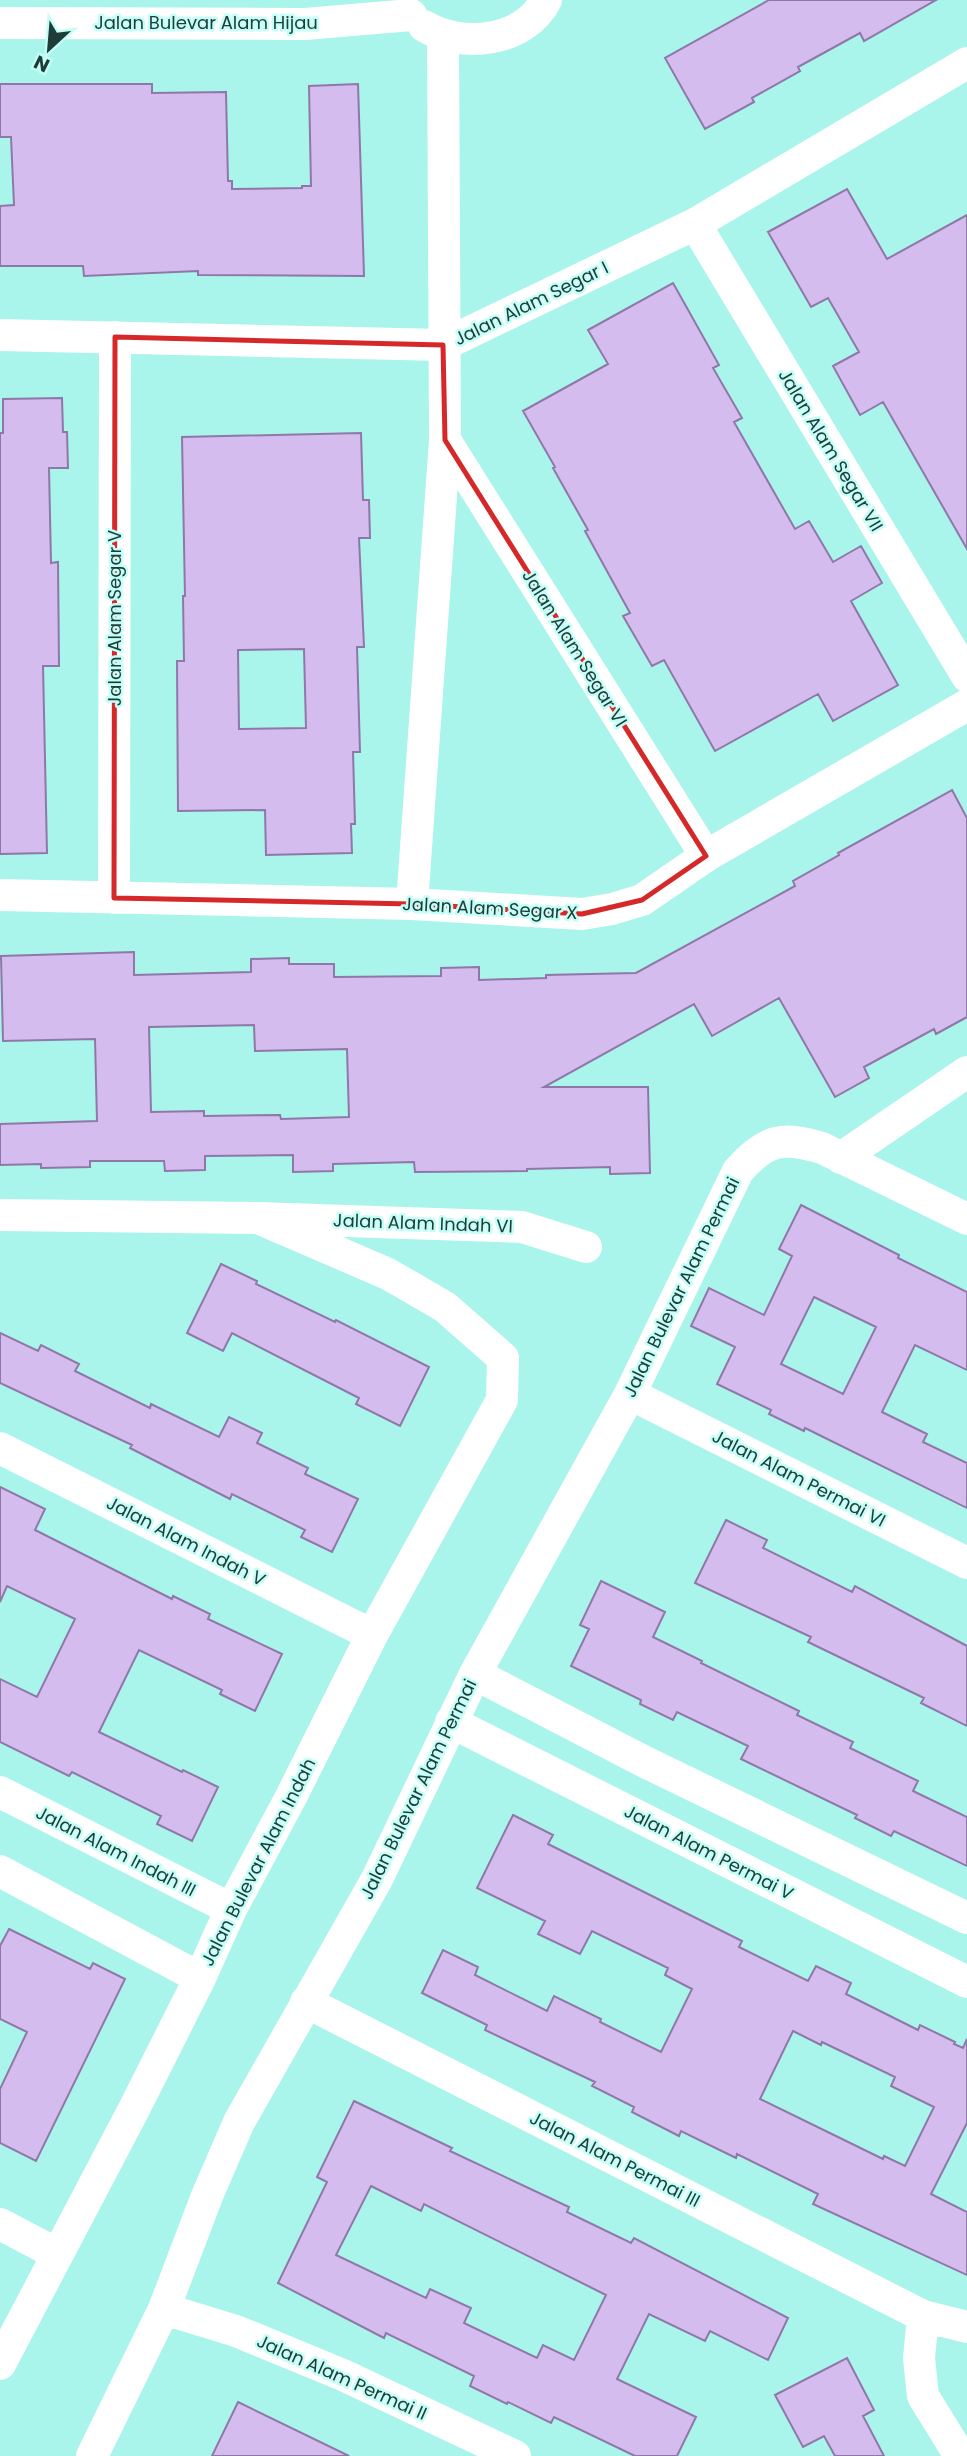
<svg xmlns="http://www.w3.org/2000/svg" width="967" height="2456" viewBox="0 0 967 2456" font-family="Poppins,sans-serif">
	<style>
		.building { fill: #d5bcef; stroke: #8f78a7; stroke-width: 2; fill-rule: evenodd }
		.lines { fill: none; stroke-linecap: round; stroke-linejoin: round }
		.minor { stroke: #fff; stroke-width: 32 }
		.marked { fill: none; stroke: #d62828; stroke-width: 5; stroke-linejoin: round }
		.labels { text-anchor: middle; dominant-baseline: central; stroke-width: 5; stroke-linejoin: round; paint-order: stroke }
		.street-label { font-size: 18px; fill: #1e3c39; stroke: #c3fef7 }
	</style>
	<rect width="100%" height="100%" fill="#a9f4eb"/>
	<path class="building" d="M769,0H936L864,41L860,33L798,67L800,71L752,98L754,102L705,129L665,58Z
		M0,84H152V93L226,92L228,181H232V189L302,188V186H311L309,86L358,84L364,276L198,275V271L84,276L83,266H0V206L14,205L11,137H0Z
		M847,189L887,259L967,215V549L883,402L860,415L833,366L859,352L828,298L811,307L768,232Z
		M673,283L719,365L713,368L742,418L734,422L795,529L809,521L833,562L861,546L882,583L851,601L898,685L833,721L818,694L715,751L664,660L652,666L623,616L630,613L585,531L588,530L553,468L555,467L523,411L608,364L588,330Z
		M62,398L63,432H67L68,468H49L51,563L58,562L59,666H43L47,853L0,854V433H3V399Z
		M361,433L363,500H369L370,538H359L364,647H357L360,752H353L355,824H351L352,853L266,855L265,810L178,811L177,661H184L183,596H185L182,437ZM304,649L306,728L239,729L238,650Z
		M952,790L967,818V1017L936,1034L934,1029L864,1067L869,1078L835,1097L779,998L712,1036L694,1004L544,1087H648L650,1173L610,1174V1167L527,1169V1171L415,1172L414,1162L333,1164V1171L293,1172V1155L205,1156V1170L165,1171L164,1161H90V1167L41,1168V1164L0,1165V1124L97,1121L95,1039L3,1041L1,956L134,952V975L251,972V959L289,958V964H334V977L441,976V968L479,967V980L546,978V975L636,973L795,886L793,881L839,855L838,853ZM254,1025L255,1051L347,1049L349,1117L281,1119L280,1115L204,1116V1111L151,1112L149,1027Z
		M801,1205L899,1255L898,1258L967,1292V1370L915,1345L882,1412L927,1434L923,1442L967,1463V1508L805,1428L804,1431L769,1414L771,1410L717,1384L735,1347L691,1326L709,1288L764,1315L792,1256L779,1249ZM814,1297L876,1327L843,1394L781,1364Z
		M221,1264L257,1281L256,1284L335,1322L336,1320L429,1367L400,1426L356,1404L359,1398L232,1333L223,1351L187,1333Z
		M0,1333L38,1351L41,1345L79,1364L75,1371L150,1408L151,1404L219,1437L229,1417L262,1433L257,1443L308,1468L305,1474L358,1499L332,1552L301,1537L305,1530L232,1494L230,1499L130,1448L132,1445L0,1383Z
		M0,1487L45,1509L35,1530L172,1599L173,1596L210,1614L208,1619L282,1654L255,1711L220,1694L222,1690L139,1650L99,1732L182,1772L183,1770L218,1787L192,1841L157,1824L161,1816L72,1772L69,1776L0,1742V1679L37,1697L75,1619L7,1586L0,1602Z
		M726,1520L767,1540L763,1548L852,1592L855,1586L967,1646V1726L921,1703L924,1698L808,1642L811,1637L695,1583Z
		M601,1581L665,1612L653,1637L702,1661L701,1663L799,1711L797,1715L853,1742L850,1748L918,1781L913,1791L967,1817V1866L894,1831L891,1836L855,1818L857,1815L741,1759L748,1746L677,1712L673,1720L640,1704L641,1700L571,1666L589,1629L580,1625Z
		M513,1815L553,1835L548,1844L742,1941L739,1947L808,1981L816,1966L851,1983L846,1994L918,2030L920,2025L955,2042L954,2044L963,2048L967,2039V2123L931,2194L967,2212V2275L813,2204L818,2194L737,2154L736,2158L681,2131L679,2136L632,2112L634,2107L592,2086L595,2082L485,2030L487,2025L422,1993L443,1950L478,1967L475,1975L547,2011L554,1996L601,2019L600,2022L661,2052L692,1989L665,1975L668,1968L592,1931L580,1954L538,1934L545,1921L477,1888ZM793,2031L821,2045L822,2042L895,2077L891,2086L934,2107L905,2166L884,2156L883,2159L760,2099Z
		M9,1929L90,1969L93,1963L125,1979L36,2161L0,2143V2089L27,2032L0,2019V1946Z
		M354,2101L452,2148L450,2151L569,2207L567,2212L631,2243L634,2238L788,2318L768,2360L710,2331L705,2341L649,2314L617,2379L696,2417L677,2456H635L554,2417L551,2423L508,2402L507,2404L470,2386L474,2376L386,2333L384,2338L278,2283L327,2182L317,2177ZM371,2186L421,2211L424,2204L606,2295L574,2360L543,2345L537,2358L464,2323L471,2308L430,2289L426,2298L336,2255Z
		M847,2358L874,2410L863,2416L884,2456H835L824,2436L803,2447L775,2395Z
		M238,2402L349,2456H212Z"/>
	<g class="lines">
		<path class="minor" d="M0,23L305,24L411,15
			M424,26C462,49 524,42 546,0
			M695,224L967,676
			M0,335L443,345L695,224L967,63
			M445,440L706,856
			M0,895L412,904L582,914L612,909L642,900L706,856L967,705
			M114,898L115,337
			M412,904L445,440L443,35
			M841,1158L967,1072
			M0,1215L258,1218L522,1227L586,1247
			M630,1394L967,1563
			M0,1448L372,1635
			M475,1674L645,1762L967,1918
			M451,1722L967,1982
			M0,1792L231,1909
			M0,1871L200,1978
			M306,2002L923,2316L967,2327
			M0,2224L57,2254
			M164,2309L236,2331L343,2375L515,2456
			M923,2316L919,2358L923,2396L960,2456
			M0,2364L133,2111L200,1978L231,1909L291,1797L372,1635L502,1400L503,1358L445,1307L388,1274L258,1218
			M92,2456L164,2309L207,2196L239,2122L377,1879L475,1674L630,1394L738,1171C766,1139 783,1136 822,1148L967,1219"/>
	</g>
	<path class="marked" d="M115,337L443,345L445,440L706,856L642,900L582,914L412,904L114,898Z"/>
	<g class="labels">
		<g class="street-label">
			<text x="206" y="22">Jalan Bulevar Alam Hijau</text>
			<text transform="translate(531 303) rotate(-26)">Jalan Alam Segar I</text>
			<text transform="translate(831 450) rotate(59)">Jalan Alam Segar VII</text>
			<text transform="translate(114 618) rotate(-90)">Jalan Alam Segar V</text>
			<text transform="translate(575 648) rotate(58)">Jalan Alam Segar VI</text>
			<text transform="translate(490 908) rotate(3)">Jalan Alam Segar X</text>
			<text transform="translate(423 1223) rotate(2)">Jalan Alam Indah VI</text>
			<text transform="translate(681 1287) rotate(-64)">Jalan Bulevar Alam Permai</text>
			<text transform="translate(799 1478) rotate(27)">Jalan Alam Permai VI</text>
			<text transform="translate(186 1541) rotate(27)">Jalan Alam Indah V</text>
			<text transform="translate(418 1789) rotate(-64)">Jalan Bulevar Alam Permai</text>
			<text transform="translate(116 1851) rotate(27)">Jalan Alam Indah III</text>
			<text transform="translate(709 1852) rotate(27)">Jalan Alam Permai V</text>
			<text transform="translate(258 1862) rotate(-63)">Jalan Bulevar Alam Indah</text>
			<text transform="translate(615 2159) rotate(27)">Jalan Alam Permai III</text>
			<text transform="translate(342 2377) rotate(24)">Jalan Alam Permai II</text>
		</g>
	</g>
	<g transform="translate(49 49) rotate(206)" stroke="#c3fef7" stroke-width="5" paint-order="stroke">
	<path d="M0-5L12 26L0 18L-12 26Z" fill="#1e3c39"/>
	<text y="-10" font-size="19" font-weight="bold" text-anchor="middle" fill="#1e3c39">N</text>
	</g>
</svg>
